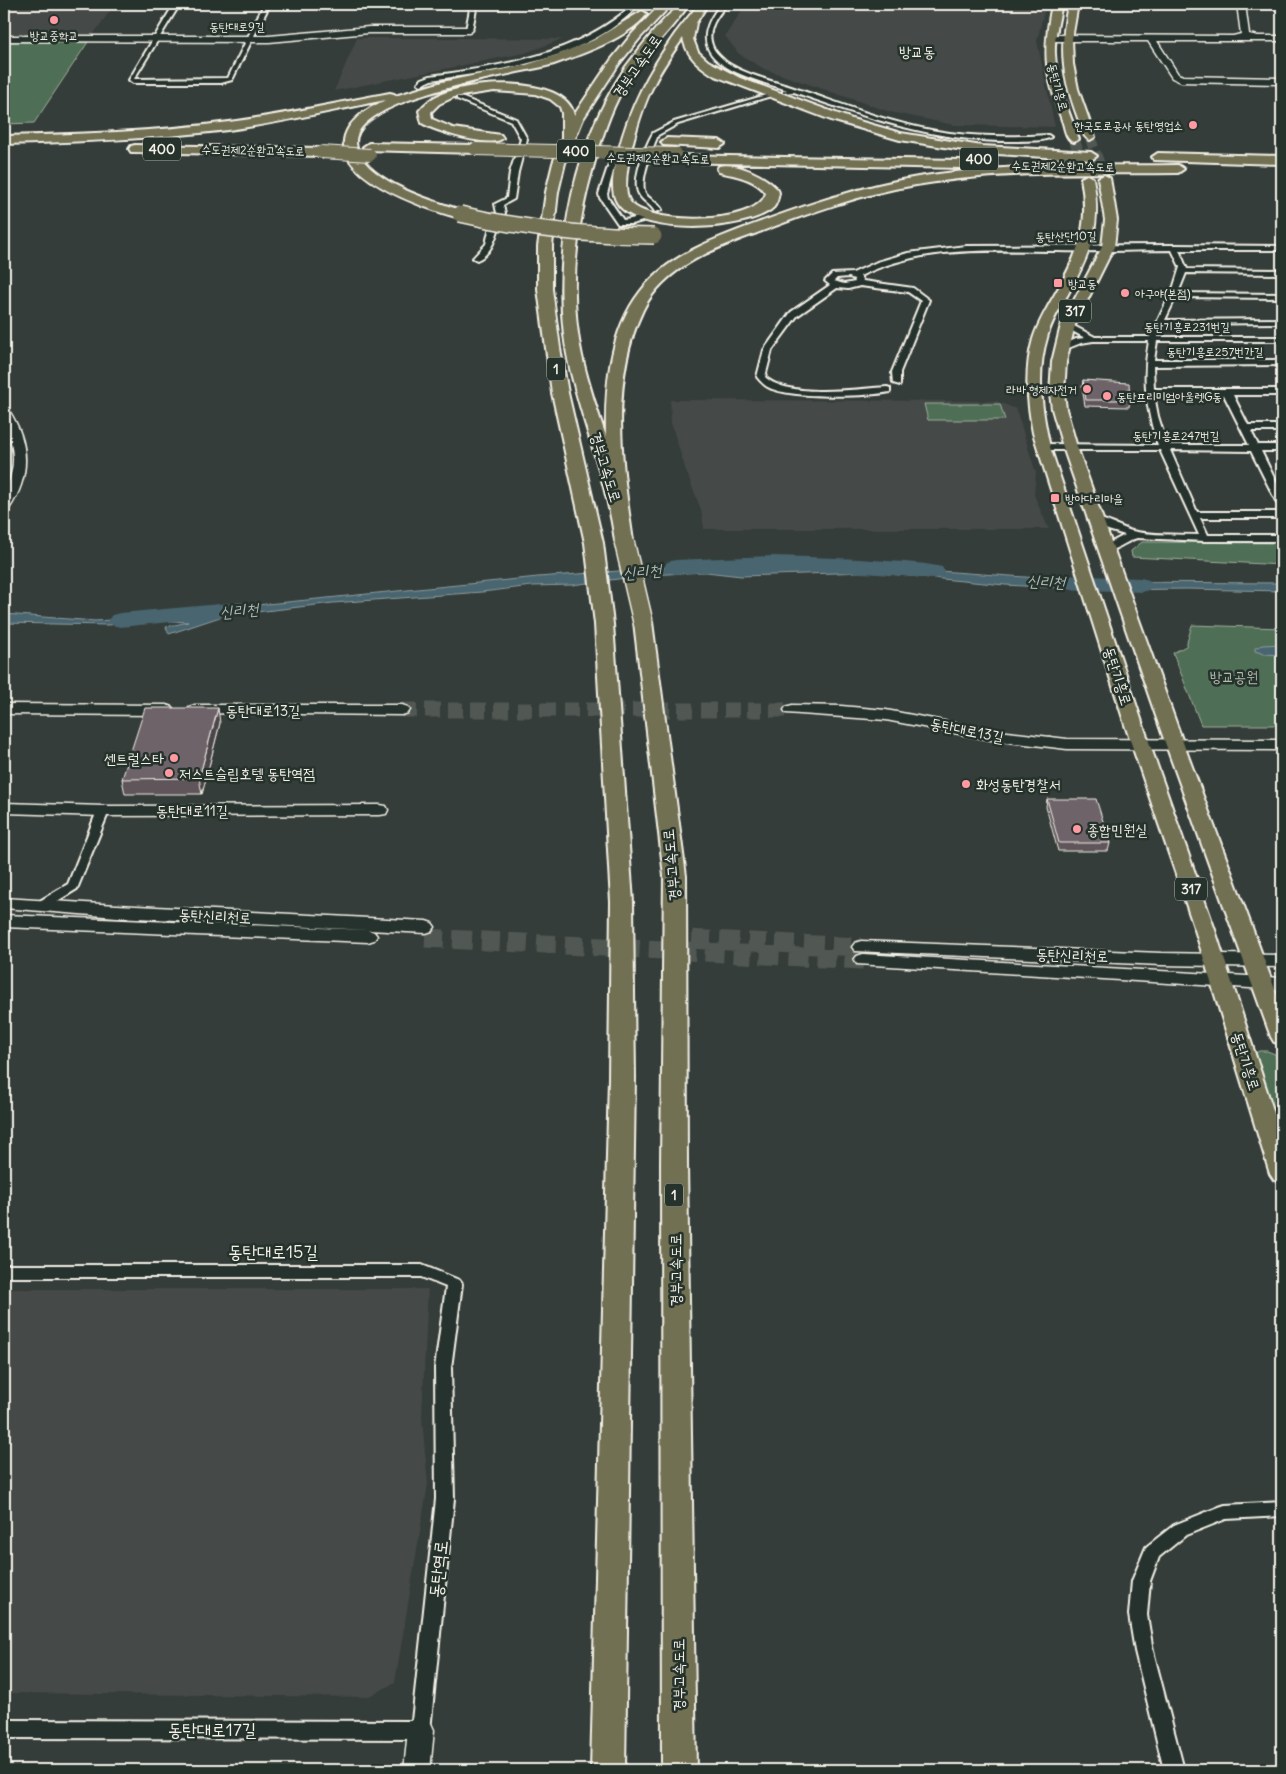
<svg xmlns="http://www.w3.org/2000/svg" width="1286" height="1774" viewBox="0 0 1286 1774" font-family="Delius,'Poor Story',sans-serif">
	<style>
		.built { fill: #454847 }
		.green { fill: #4f6e56; stroke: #a2b09f }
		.water { fill: #4a6570; stroke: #8e9da0 }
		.pier { fill: #343d39 }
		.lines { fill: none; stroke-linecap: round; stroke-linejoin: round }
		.river { fill: #4a6570; fill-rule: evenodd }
		.street-tunnel { stroke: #515853; stroke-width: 6; stroke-dasharray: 6 3; stroke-linecap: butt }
		.secondary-tunnel-far1 { stroke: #515853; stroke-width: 15; stroke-dasharray: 15 8; stroke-linecap: butt }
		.secondary-tunnel { stroke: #515853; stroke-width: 19; stroke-dasharray: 19 9; stroke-linecap: butt }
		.primary-tunnel { stroke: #515853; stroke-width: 11; stroke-dasharray: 11 5; stroke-linecap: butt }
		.street-casing { stroke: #f4f1e8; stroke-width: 4 }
		.secondary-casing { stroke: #f4f1e8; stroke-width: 3 }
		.primary-casing { stroke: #f4f1e8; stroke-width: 4 }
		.highway-casing { stroke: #f4f1e8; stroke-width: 4 }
		.street { fill: #26332d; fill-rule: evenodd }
		.secondary { fill: #26332d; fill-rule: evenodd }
		.primary { fill: #716f52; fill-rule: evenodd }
		.highway { fill: #716f52; fill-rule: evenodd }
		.highway-bridge-far2-casing { stroke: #f4f1e8; stroke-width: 14; stroke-linecap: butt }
		.highway-bridge-far1-casing { stroke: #f4f1e8; stroke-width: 18; stroke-linecap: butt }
		.highway-bridge-casing { stroke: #f4f1e8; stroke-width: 22; stroke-linecap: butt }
		.highway-bridge-far2 { stroke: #716f52; stroke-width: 12 }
		.highway-bridge-far1 { stroke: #716f52; stroke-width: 15 }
		.highway-bridge { stroke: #716f52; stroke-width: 19 }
		.wall { fill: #5e555a; stroke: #f4f1e8 }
		.shaded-wall { fill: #4c454a; stroke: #f4f1e8 }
		.building { fill: #6d6369; stroke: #f4f1e8 }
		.poi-dot { fill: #ff9aa2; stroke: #26332d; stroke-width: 2 }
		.labels { text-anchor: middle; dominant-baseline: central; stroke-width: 5; stroke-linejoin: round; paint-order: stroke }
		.far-street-label { font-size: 12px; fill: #f4f1e8; stroke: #26332d }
		.far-poi-label { font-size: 12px; fill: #f4f1e8; stroke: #26332d; text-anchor: start }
		.shield { fill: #26332d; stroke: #b6b8b0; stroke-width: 1 }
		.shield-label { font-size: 14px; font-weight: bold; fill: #f4f1e8 }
		.far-quarter-label { font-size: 15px; fill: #f4f1e8; stroke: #26332d }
		.street-label { font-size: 15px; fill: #f4f1e8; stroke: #26332d }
		.park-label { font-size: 15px; fill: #b2bdae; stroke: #26332d }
		.poi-label { font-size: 15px; fill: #f4f1e8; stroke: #26332d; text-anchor: start }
		.water-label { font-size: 16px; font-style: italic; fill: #b0b9b8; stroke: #26332d }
		.near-street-label { font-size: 18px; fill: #f4f1e8; stroke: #26332d }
	</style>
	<rect width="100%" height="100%" fill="#343d39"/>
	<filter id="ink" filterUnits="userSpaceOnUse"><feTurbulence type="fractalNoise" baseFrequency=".02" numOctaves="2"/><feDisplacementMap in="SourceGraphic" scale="10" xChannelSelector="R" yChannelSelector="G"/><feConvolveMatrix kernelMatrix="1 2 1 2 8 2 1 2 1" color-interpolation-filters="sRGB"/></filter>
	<g filter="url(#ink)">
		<path class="built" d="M4,4H115L93,35H4Z
			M746,4H1046L1037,41L1055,127L954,125L890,112L764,69L739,54L725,36Z
			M357,38H467L563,39L525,53L334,91Z
			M670,400L997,401L1016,409L1036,473L1034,495L1049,529H704L701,510L686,471L671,423Z
			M4,1289H428L422,1418L428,1484L395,1683L367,1697L4,1693Z"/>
		<path class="green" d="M6,42H88L34,123L4,124V45Z
			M924,404H1000L1005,420H928Z
			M1142,542L1282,543V565L1132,557L1131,551Z
			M1192,625L1282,628V725H1201L1173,653L1186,646Z
			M1259,1051H1267L1275,1054L1282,1075V1136L1254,1054Z"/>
		<path class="water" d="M756,563L896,568L1096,582L1099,587L1102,582L1282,583V591L1187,589L1097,590L1005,585L867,572L741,576L706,572L649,575L572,585L532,586L482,592L333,603L223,616L169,634L166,627L188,622L169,621L107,625L4,623V614L95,621L158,617L257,605L538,577L713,564Z
			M1282,644V655L1264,654L1255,651V648L1263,645Z"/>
		<path class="pier" d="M1071,579L1096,580L1099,583L1102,580L1144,581L1148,592L1075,591Z"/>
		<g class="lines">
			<path class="river" d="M772,556C811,557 850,558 888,561C906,562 925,563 942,567L945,572L942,577L934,579C848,570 762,568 675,574L667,572L664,567L667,562L675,560Z
				M1059,575L1141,578L1149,580L1152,585L1149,590L1141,592L1059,589L1051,587L1048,582L1051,577Z
				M242,602L250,604L253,609L250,614L120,627L112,625L108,620L112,615L120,613Z"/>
			<path class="street-tunnel" d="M421,83L459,98"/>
			<path class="secondary-tunnel-far1" d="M402,710H792"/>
			<path class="secondary-tunnel" d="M425,938L863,960
				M664,938L861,947"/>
			<path class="primary-tunnel" d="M1090,137L1104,178
				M1074,139L1087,178"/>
			<g class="street-casing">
				<path id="street" d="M174,4H180L134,79L228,78L264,4H270L232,80L221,83H133L129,80Z
					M471,4H477L472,30L469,32L466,30Z
					M634,4H640C588,60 503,70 431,80L421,85L418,83L422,79L430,76C504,66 577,55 634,4Z
					M721,4H727C718,15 706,29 712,45C714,52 721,57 726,62C747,76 774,81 797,89C848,106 896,126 950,133C982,137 1015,137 1048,135L1051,137C1043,142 1028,140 1018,141C939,143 867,118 794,92L783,93V91L787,90C744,76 675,61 721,4Z
					M766,95L771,96L678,124L658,135C653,147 639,181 645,193C649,200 658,202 662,210L655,212C651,204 643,202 639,194C631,181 646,145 653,133L674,122Z
					M457,97H461L516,119L527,139L518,172L514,199L503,205L505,213C496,229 496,252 477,260L473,258L486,244L490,226L497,213L495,204L507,198L510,172L521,139L511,121L457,99Z
					M612,162L615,164L607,194L608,198L623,220C632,220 640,215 649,215V219L632,224H618L600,198L599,194L609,164Z
					M1174,245L1282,246V250H1179L1187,269L1282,270V274L1186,273L1178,293L1282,294V298L1176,297L1165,320L1282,319V323L1163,324L1158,337H1282V341H1157L1154,360H1282V365L1153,366L1154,389H1282V395H1233L1248,425H1282V431H1251L1258,445H1282V451H1261L1282,494V506L1277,503L1251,451L1170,450L1197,512H1282V518H1200L1208,535H1282V541H1205L1137,538C1126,541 1113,553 1102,551V547L1125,535L1108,530L1092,521V517C1097,516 1123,528 1132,531C1152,536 1177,534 1199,535L1160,450H1043L1038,447L1043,444L1158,445C1146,410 1142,378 1149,341H1093L1081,343L1061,351L1057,348L1076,339L1085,338L1065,327L1064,325L1068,323L1095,337H1150L1174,286L1180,267L1172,250C1134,250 1095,252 1057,251C988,251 925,245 860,276L863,281L913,288L929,300L900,372V385L893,383L892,372L921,301L908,292L860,286L848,289L837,288L797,316L772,350L765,377C789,399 855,389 887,387L890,388V392C865,397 795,398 772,389C766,387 761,382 757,377L764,350L791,312L830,285L825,281L832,274L853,273L877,262L908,253L966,246ZM849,277L854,279L855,282L844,284L834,281L837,278ZM1154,395H1224L1249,445H1167L1158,416Z
					M103,807L109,811L77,889L46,908H38L36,905L38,902L68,884L97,811Z
					M4,1265H422L459,1280L462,1284L451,1368L454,1499L430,1730L428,1736L421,1739L4,1738V1720L412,1721L436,1499L435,1368L446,1287L421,1277H4Z
					M1282,1502V1516L1226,1519L1186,1535L1159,1557L1150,1581L1147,1615L1153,1651L1184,1770H1164L1135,1651L1129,1615L1132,1581L1146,1547L1174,1525L1219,1507L1225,1505Z"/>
			</g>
			<g class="secondary-casing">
				<path id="secondary" d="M1237,4H1245L1249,34L1258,36H1282V41H1157L1178,74L1183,76L1282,78V84L1181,82L1172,78L1148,41H1051L1047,38L1051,35L1233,36L1241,34Z
					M369,27H469L473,30L469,33H369L269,42L4,41V36H269Z
					M4,408L8,409C30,442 31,476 9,509L4,510C3,491 14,476 13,457C13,440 3,425 4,408Z
					M4,704L166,705L172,707L174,710L172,713L166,715L4,714Z
					M195,705H402L408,707L410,710L408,713L402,715L189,713L187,710L189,707Z
					M792,705L841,706L886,710L991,730L1067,739L1282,740V750L1067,749L991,740L886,720L786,713L784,710L786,707Z
					M4,803L103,806L380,805L386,806L388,810L386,814L380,815L103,816L4,813Z
					M4,898L117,905L426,921L432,923L435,927L432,931L426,933L117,917L4,908Z
					M4,915L368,930L374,932L377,936L374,940L368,942L4,927Z
					M861,941L1161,953L1282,955V967L1161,965L855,951L852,947L855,943Z
					M863,954L1282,978V990L857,964L854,960L857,956Z
					M421,1718L430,1721L434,1730L430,1770H404L408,1730L412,1721Z"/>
			</g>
			<g class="primary-casing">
				<path id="primary" d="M1052,4H1062C1059,20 1054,37 1055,54C1056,83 1069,112 1079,139L1074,142C1066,140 1065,130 1063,123C1045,74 1042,55 1052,4Z
					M1068,4H1078L1072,39L1073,64L1078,89L1095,137L1090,140C1083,138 1081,128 1079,121C1062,76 1059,52 1068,4Z
					M1087,175L1093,178C1102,225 1091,253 1068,294C1060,308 1051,322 1047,338C1036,374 1042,411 1050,447L1143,725L1215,930L1282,1138V1183L1274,1180L1270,1174L1195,930L1125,725L1033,433C1027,401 1024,370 1033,339C1038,323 1047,308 1055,294C1079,253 1090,225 1081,178Z
					M1104,175L1110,178L1117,220L1114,247L1075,325L1066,362L1064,393L1066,409L1077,447L1184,745L1282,1008V1044L1274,1042L1271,1037L1166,745L1063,447L1052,409L1050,393L1052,362L1061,325L1102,247L1105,220L1098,178Z"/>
			</g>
			<g class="highway-casing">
				<path id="highway" d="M661,4H672L640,38L619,64L583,119L565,163L558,192L552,246V289L560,348L568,393L603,543L613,624L633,902L635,1078L625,1770H591L609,1078L611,902L595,624L585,543L552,393L538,289V246L546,192L553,163L562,140V113L560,107L550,99L535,94L494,91L454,97L439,104L431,112L432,119L453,128L501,135L503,138C492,149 434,131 422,123L419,111C422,107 426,103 430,100C456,80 566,73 574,115L611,60L632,34Z
					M698,4H708L696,23L693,39L698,52L708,61L740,78L852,119L901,133L982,146L1091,152L1097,156L1091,160L982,153L900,140L831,120L715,76C699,66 687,57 683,38C672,54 661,69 653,86C642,107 618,180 629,200C642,225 757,227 766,193C754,178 736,176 719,172L717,169L719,166C737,162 766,176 778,190L779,193C778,198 777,203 774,207C748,233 623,238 614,195C611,182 615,166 618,153C629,108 649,71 675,34C683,23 691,15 698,4Z
					M680,7L685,10C664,38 640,59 622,91C610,112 602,138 595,161C576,224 568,292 582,356C588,383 597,410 606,436C605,387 609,332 640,292C667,256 712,240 752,225C806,205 861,186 918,177C1003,163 1092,166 1178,165L1184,169L1178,173C1091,174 1001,170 916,185C861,194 809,213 757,233C715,248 664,267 643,310C609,381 622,467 633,541L630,545L624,546L618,545L615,541C607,483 585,430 571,373C547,276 569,151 625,68C634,56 668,10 680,7Z
					M642,11L647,14C628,38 583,54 554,64C522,74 335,98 358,151C371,183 434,202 465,211L467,214L465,217L460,218C429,210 319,174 349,127C358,114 372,106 386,100C334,110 281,123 228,130C154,139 79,142 4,144V136C79,134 154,132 229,122C283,115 336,103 390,93L394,94L395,96L442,82L526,65L557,55L594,40Z
					M667,138L719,140L725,144L719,148L663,145L661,142Z
					M369,143L475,145L481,149L475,153L365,150L363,147Z
					M135,145L321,148L327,152L321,156L131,152L129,149L131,146Z
					M1158,153L1282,156V164L1154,160L1152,157Z
					M674,155L961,160L967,164L961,168L670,162L668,159L670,156Z
					M643,616L650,618L652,622L686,876L687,1164L696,1770H662L661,1164L664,876L634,622L636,618Z"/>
			</g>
			<use href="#street" class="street"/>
			<use href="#secondary" class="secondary"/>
			<use href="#primary" class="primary"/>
			<use href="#highway" class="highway"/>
			<g class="highway-bridge-far2-casing">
				<path id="highway-bridge-far2" d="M475,149L676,154
					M321,152L370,155"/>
			</g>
			<g class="highway-bridge-far1-casing">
				<path id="highway-bridge-far1" d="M460,214C524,229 588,236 654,236"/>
			</g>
			<g class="highway-bridge-casing">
				<path id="highway-bridge" d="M624,541L643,622"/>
			</g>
			<use href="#highway-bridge-far2" class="highway-bridge-far2"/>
			<use href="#highway-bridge-far1" class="highway-bridge-far1"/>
			<use href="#highway-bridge" class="highway-bridge"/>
		</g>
		<path class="wall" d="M1083,380L1130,400L1129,407L1085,406L1082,387Z
			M220,723L202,794H125L122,779Z
			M1047,799L1110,843L1108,851H1058L1046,807Z"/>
		<path class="shaded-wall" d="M218,708L220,723L202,794L199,778Z"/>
		<path class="building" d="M1083,380L1129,383L1130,400H1086Z
			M145,708H218L199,778L122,779Z
			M1047,799H1096L1110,843H1059Z"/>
	</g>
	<g class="poi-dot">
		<circle cx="54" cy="20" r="5"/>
		<circle cx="1193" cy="125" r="5"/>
		<rect x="1053" y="278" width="10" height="10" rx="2.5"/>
		<circle cx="1125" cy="293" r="5"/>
		<circle cx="1087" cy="389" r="5"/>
		<circle cx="1107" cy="396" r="5"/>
		<rect x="1050" y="493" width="10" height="10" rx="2.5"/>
		<circle cx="174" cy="758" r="5"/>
		<circle cx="169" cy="773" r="5"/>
		<circle cx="966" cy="784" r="5"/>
		<circle cx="1077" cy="829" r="5"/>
	</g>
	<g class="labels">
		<g class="far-street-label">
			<text x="237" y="26">동탄대로9길</text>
			<text transform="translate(1058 87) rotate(75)">동탄기흥로</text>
			<text transform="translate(253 150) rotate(1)">수도권제2순환고속도로</text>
			<text transform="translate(658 158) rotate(1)">수도권제2순환고속도로</text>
			<text transform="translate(1063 166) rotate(1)">수도권제2순환고속도로</text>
			<text transform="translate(1066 236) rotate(-1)">동탄산단10길</text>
			<text x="1187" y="326">동탄기흥로231번길</text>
			<text x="1215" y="351">동탄기흥로257번가길</text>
			<text x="1176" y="435">동탄기흥로247번길</text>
		</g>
		<g class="far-poi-label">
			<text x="54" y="35" text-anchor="middle">방교중학교</text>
			<text x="1183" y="125" text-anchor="end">한국도로공사 동탄영업소</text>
			<text x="1068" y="283">방교동</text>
			<text x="1135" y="293">아구야(본점)</text>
			<text x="1077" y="389" text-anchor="end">라바 형제자전거</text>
			<text x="1117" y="396">동탄프리미엄아울렛G동</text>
			<text x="1065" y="498">방아다리마을</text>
		</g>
		<g class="shield">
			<rect x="143" y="137.5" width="38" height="23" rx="4"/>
			<rect x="557" y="139.5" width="38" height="23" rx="4"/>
			<rect x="960" y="147.5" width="38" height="23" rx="4"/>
			<rect x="1059" y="299.5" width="32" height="23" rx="4"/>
			<rect x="547" y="357.5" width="18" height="23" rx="4"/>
			<rect x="1175" y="877.5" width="32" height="23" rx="4"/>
			<rect x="665" y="1183.5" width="18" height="23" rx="4"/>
		</g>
		<g class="shield-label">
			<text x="162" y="149">400</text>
			<text x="576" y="151">400</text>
			<text x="979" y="159">400</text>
			<text x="1075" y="311">317</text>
			<text x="556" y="369">1</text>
			<text x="1191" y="889">317</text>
			<text x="674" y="1195">1</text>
		</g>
		<g class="far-quarter-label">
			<text x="917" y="51">방교동</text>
		</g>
		<g class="street-label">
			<text transform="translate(637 66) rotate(-55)">경부고속도로</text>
			<text transform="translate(606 467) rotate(73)">경부고속도로</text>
			<text transform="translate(1118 676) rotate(72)">동탄기흥로</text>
			<text x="263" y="710">동탄대로13길</text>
			<text transform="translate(967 730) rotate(11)">동탄대로13길</text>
			<text x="192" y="810">동탄대로11길</text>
			<text transform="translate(671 865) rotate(-95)">경부고속도로</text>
			<text transform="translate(215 916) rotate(3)">동탄신리천로</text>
			<text transform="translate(1072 955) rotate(2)">동탄신리천로</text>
			<text transform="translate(1246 1061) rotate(72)">동탄기흥로</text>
			<text transform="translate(675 1270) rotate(-90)">경부고속도로</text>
			<text transform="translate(678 1675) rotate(-90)">경부고속도로</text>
		</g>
		<g class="park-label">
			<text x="1234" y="676">방교공원</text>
		</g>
		<g class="poi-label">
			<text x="164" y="758" text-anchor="end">센트럴스타</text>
			<text x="179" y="773">저스트슬립호텔 동탄역점</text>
			<text x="976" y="784">화성동탄경찰서</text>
			<text x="1087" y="829">종합민원실</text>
		</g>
		<g class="water-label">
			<text transform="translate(642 571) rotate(-5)">신리천</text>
			<text transform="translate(1046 581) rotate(3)">신리천</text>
			<text transform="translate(239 610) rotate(-5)">신리천</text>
		</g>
		<g class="near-street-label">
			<text x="273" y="1251">동탄대로15길</text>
			<text transform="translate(438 1569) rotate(-84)">동탄역로</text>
			<text x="212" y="1729">동탄대로17길</text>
		</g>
	</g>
	<rect width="1286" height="1774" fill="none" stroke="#26332d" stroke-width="20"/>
	<rect x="10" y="10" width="1266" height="1754" fill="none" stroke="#f4f1e8" stroke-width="2" filter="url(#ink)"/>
</svg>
